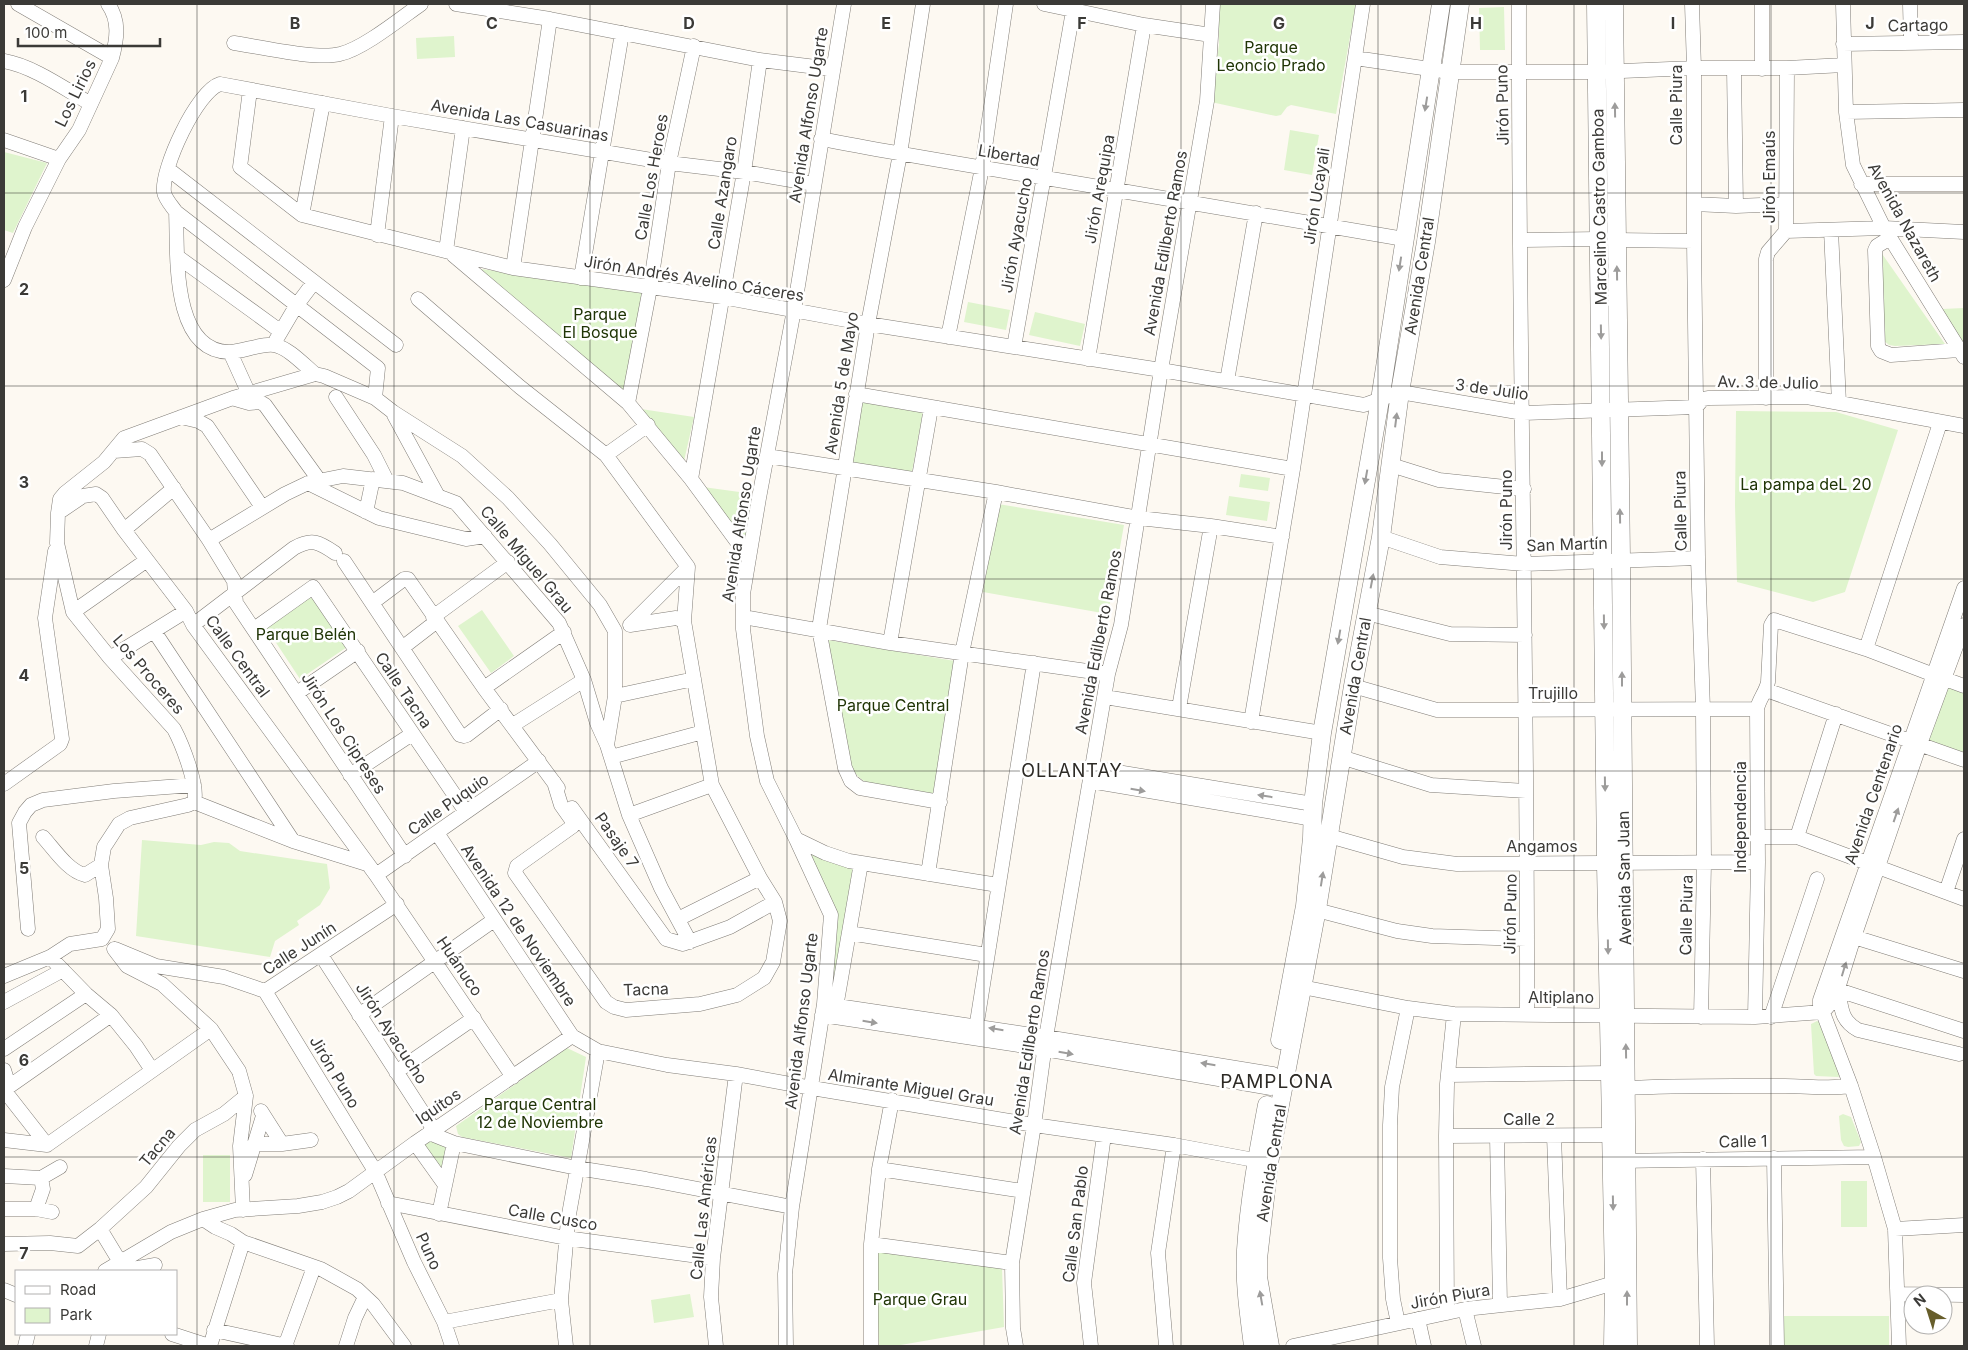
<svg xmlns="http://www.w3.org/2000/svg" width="1968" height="1350" viewBox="0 0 1968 1350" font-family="Inter,sans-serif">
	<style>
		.green { fill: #dff4cd }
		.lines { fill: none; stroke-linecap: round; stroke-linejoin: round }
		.minor-casing { stroke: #817d77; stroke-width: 15 }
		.major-casing { stroke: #817d77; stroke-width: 19 }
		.minor { stroke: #fff; stroke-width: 14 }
		.major { stroke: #fff; stroke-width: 18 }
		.oneway { fill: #9d9c9b }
		.grid { fill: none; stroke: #3b3a37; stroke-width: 1; stroke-opacity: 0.55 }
		.labels { text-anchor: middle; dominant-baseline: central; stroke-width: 5; stroke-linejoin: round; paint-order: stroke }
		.street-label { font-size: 16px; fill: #3b3a37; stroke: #fff }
		.park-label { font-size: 16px; fill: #203506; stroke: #fff }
		.neighbourhood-label { font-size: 18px; letter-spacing: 1px; fill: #2d2a25; stroke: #fff }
		.quarter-label { font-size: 19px; letter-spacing: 1px; fill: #2d2a25; stroke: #fff }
		.grid-label { font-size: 16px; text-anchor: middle; font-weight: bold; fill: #3b3a37; stroke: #fff; stroke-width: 5; stroke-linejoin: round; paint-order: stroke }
	</style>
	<rect width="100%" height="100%" fill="#fdf9f2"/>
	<path class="green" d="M1219,4H1356L1336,114L1291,105L1287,107L1281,115L1276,116L1211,102L1219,45Z
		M1504,7L1505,50H1480L1479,8Z
		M454,36L455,57L417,59L416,38Z
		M1290,130L1319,135L1312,175L1284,170Z
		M4,152L47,163L13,233L4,230Z
		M1878,248L1945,344L1895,346L1889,345L1883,340Z
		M474,268L645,292L624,393Z
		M968,302L1010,310L1006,330L964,322Z
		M1964,308V348L1942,309Z
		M1035,312L1085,324L1080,346L1029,335Z
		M861,402L923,412L911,477L849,466Z
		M641,409L694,417L684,461Z
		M1736,411L1836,412L1898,430L1845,592L1813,602L1737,582L1735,505Z
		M1241,474L1270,478L1268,491L1239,487Z
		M703,487L754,494L746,536L742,537Z
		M1229,496L1270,502L1267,521L1226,515Z
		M998,504L1124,525L1108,614L983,592Z
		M313,592L350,645L300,679L265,626Z
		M482,610L514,656L491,673L458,626Z
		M828,640L955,661L933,795L866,782C858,778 855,773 850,765Z
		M1947,686L1964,692V753L1928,740Z
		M142,840L201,845L214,842L229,843L240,851L327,864L330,888L320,905L297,921L299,925L275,941L270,957L136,936Z
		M808,851L854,869L834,998L828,997L835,924Z
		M1817,1021L1821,1023L1841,1075L1838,1077L1816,1076L1814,1074L1811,1024Z
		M567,1048L586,1057L571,1158L462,1137L458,1134L456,1126Z
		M1843,1114L1851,1117L1861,1142L1859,1146L1848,1147L1844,1146L1841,1140L1839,1116Z
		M430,1136L446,1146L443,1170L421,1143Z
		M203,1155H230V1202H203Z
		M1841,1181H1867V1227H1841Z
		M875,1251L1002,1268L1004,1327L895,1346H879Z
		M690,1294L694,1317L654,1323L651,1300Z
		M1783,1316H1889V1346H1783Z"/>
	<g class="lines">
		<g class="minor-casing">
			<path id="minor" d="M108,4C120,21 117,39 112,58
				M456,4L550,19L760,60L832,69
				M923,4L900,154L868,324L819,629L845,768L851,781L860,788L940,802
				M1044,4L1144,25L1211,35
				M1519,4C1518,341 1528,678 1527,1015
				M1692,4L1694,68V241L1698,558L1703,710L1704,863L1701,1017
				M1843,4L1846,112L1853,165L1884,228L1964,357
				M1910,4L1911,43
				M234,43C260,47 317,60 340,54C363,49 401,18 421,4
				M1843,44L1964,42
				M1355,58L1450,72H1598L1694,68H1787L1844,65
				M4,61C33,66 65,89 91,104
				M1734,69L1736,206
				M1762,69V4
				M250,90L240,167L302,215L513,268L722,297L868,324L1161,370L1364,405L1400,392L1523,413L1696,407L1703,399L1709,398L1807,397L1964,426
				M1846,112L1964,110
				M821,139C919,158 1018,173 1116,190C1212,207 1308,223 1404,239
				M4,140L59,159
				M168,169L396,345
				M1861,184H1964
				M1694,204L1736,206L1786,204
				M176,212C178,251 170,351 229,352C242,352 262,343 274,345C289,348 304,365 315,374
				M302,215L323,103
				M1831,230L1839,403
				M1786,231L1884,228L1964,232
				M377,235L392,116
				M1890,238L1877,246L1875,250L1878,346L1881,351L1891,355L1959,350
				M1521,240L1599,239
				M1616,240L1694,241
				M446,251L463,128
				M453,255L628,403L691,479L749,558
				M178,257L280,331
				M513,268L550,19
				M581,278L622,33
				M4,280L25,227L59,159L79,130L112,58L18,4
				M418,299L520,387L606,455L688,567L684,621L712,785L760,878L775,902L780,921L773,962L764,978L737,995L700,1004L626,1010L614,1007L606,1002L515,873L517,866L573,826V822L561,805L554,782
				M948,337L982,168L1006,4
				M276,340L296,306L314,282
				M1014,347L1073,11
				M230,352L249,394
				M1088,359L1144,25
				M1227,381L1256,213
				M856,394L1293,469
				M336,397L374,455L387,481
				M1766,398V259L1768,252L1786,231L1787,68
				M235,399L249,403L260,402L265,405L319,480
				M628,403L650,288L669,163L694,46
				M394,415L438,496
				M181,417L198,421L207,426L262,507
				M114,451L142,449L150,454L209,540L234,581L236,603L405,856
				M606,455L648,425
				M767,456L996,492L1139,518L1211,526L1282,537
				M1391,465L1439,480L1524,489
				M691,479L744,172L760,60
				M308,483L379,518L466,539L485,536
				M366,512L373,479
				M58,513L83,496L96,494L102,498L124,530L186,611L193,625L376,875L513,1077
				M124,530L174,488
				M1381,537L1440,557L1524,564L1698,558
				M209,540L285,494L308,483L343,476L403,483L456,503L559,623L584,680L597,723L607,745L629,815L661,888L690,942
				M344,561L460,735L464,736L467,735L501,709
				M372,603L404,579H408L484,688L558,788
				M73,612L147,560
				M1366,613L1450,634L1525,635
				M433,617L508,562
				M743,617L890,643L1108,674
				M631,624L688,567
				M193,625L294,548C312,538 319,542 335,553
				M630,625L676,618L684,621
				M254,629L313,587L466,812
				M154,631L293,841
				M890,643L931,408
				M402,648L437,621
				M1866,649L1940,423
				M110,658L186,611
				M1945,679L1964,686
				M1353,686L1437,710L1757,709
				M484,688L564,632
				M1766,690L1964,760
				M297,693L358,651
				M615,696L694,679
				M1105,697L1322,733
				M1179,708L1211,526
				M1251,722L1293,469L1363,4
				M513,725L584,680
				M607,745L615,696V631L600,605L550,544L508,498L462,456L393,412L375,398L378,368L176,212C172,206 165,199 164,192C161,169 197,91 220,84L392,116L669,163L744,172L814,184
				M611,757L703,732
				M1341,757L1431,785L1526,791
				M1093,768L1313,804
				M350,775L412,734
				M1090,781L1313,819
				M4,784L60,744L62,739L45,618L55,551
				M194,802L293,841L367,864
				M572,808L666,939L683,944L730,927L775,902
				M629,815L712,785
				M437,833L572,1036L598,1051L667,1065L736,1074L812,1088L1034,1125L1174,1145L1265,1162
				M1329,836L1403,857L1457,864L1758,862
				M43,837C54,849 68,871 85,875L101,865
				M1758,837H1797L1964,899
				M1797,837L1836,714
				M796,839L825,853L849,861L998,885
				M928,874L962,653L996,492
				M376,875L539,761
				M1946,892L1964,839
				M1309,908L1397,931L1432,936L1527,939
				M678,919L760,878
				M28,929L19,823L25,812L31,805L43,800L114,791L194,785
				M849,933L987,955
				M1854,937L1964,971
				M114,949L127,966L162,984L211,1029L239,1071L246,1096L240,1146L243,1210
				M115,949L156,966L224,977L265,991
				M321,955L434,1130
				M50,957L86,994L111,1015L136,1046L152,1070
				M4,976L50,957L70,944L102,939L108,929L106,898L101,865L104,847L108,841L119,824L130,818L188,805L194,802C199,787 182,744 174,729L110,658L73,612L57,543L58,513L60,499L65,493L104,462L124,438L233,398L315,374L324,376L375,398
				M1302,987L1408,1008L1454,1014L1755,1017L1823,1012L1835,998L1854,937L1920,744L1964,625
				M265,991L375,1171L414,1262L444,1322L452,1346
				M265,991L397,904
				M4,1002L63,970
				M824,1004L1046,1037L1273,1074
				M835,1013L861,863
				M359,1015L494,920
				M822,1015L1044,1049L1271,1088
				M1755,1017L1758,862L1757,709C1759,699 1766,692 1768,682L1771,625L1774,620L1866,649L1934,675
				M1771,1017L1817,879
				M975,1035L1034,663
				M4,1049L86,994
				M1959,1054L1858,1030C1840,1020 1842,1008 1838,990L1964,1031
				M4,1070L9,1086
				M396,1072L474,1018
				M1449,1075L1611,1073
				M1626,1088C1679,1085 1732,1086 1785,1086C1807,1086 1829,1089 1851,1086
				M4,1090L111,1015
				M4,1090L47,1145
				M261,1111L282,1144
				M429,1133L454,1143L577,1168L646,1179L792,1207
				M1446,1136L1612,1135
				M1497,1136L1500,1305
				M1554,1136L1560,1299
				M4,1140L47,1145L211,1029
				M415,1143L445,1185
				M254,1144H282L311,1140
				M1774,1158L1777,1346
				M1703,1159L1707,1346
				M1617,1161L1874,1157
				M879,1169L1023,1191
				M245,1175L263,1116
				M4,1176L41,1178L60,1167
				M388,1203L566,1238L713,1258
				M4,1209H36L52,1212
				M36,1209L43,1189L41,1178
				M439,1214L454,1143
				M203,1219L215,1227L231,1234L243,1242L321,1269L357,1289L373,1304L404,1346
				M100,1229L120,1262
				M1895,1229L1964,1225
				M4,1244L50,1243L78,1246L100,1229L146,1187L179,1146L195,1130L224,1114L246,1096
				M871,1244L1012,1263
				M105,1271L171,1232L203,1219L235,1210L298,1206L322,1202L337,1197L349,1191L415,1143L572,1036
				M121,1271L155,1265
				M4,1290L16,1295
				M1898,1294L1964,1295
				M1465,1309L1474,1346
				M1447,1313L1446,1136L1447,1084L1454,1014
				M1418,1319L1424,1346
				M444,1322L561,1300
				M1398,1323L1393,1299L1390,1258V1125L1392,1087L1408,1008
				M214,1330L287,1346
				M172,1334L209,1346
				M25,1346L28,1334
				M96,1346L99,1334
				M210,1346L243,1242
				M285,1346L314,1267
				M346,1346L355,1318L365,1297
				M566,1346L561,1300L568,1220L598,1051
				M716,1346L711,1297L713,1258L736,1074
				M786,1346L785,1274L792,1207L824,1004L831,915L796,839L767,781L757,736L743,629V594L759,498L794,310L844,4
				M871,1346V1244L879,1169L892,1100
				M1016,1346L1013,1328L1012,1263L1034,1125L1046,1037L1108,674L1121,625L1161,370L1207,101L1213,4
				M1091,1346L1084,1283L1104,1135
				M1166,1346L1158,1253L1174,1145
				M1293,1346L1465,1309L1560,1299L1614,1283
				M1899,1346L1895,1229L1874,1157L1851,1086L1820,1005V1000L1964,588"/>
		</g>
		<g class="major-casing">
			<path id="major" d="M1596,4L1606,864L1614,1283L1613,1346
				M1614,4L1621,559L1628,1346
				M1280,1040L1305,906L1312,838L1313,804L1322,733L1380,400L1441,4
				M1253,1346C1249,1314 1244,1282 1246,1250C1249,1201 1258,1153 1267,1105
				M1270,1346L1258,1277V1259L1269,1163L1317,909L1353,686L1381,537L1400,392L1426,242L1460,4"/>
		</g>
		<use href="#minor" class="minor"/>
		<use href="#major" class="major"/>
	</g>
	<defs><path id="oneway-solid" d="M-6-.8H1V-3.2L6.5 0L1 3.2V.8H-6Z" transform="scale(1.25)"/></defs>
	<g class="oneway">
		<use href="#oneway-solid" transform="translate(1426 104) rotate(99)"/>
		<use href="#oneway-solid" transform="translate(1615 110) rotate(-91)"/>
		<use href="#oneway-solid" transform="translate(1400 264) rotate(99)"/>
		<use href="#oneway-solid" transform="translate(1617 273) rotate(-91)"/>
		<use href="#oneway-solid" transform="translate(1601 332) rotate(89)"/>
		<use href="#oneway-solid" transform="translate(1396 420) rotate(-83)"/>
		<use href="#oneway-solid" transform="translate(1602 459) rotate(90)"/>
		<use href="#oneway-solid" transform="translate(1366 477) rotate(100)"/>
		<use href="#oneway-solid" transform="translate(1620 516) rotate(-91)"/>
		<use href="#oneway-solid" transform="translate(1372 581) rotate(-79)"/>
		<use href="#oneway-solid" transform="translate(1604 622) rotate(89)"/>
		<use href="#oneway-solid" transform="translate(1339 637) rotate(100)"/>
		<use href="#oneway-solid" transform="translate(1622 679) rotate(-90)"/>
		<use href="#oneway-solid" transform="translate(1605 784) rotate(89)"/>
		<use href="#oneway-solid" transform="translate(1138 790) rotate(10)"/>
		<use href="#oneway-solid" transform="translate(1265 796) rotate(-171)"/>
		<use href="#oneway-solid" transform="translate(1896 815) rotate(-71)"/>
		<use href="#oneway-solid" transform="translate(1322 879) rotate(-81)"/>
		<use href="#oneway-solid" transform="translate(1608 947) rotate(89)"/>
		<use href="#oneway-solid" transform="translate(1844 969) rotate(-73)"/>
		<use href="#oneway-solid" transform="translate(870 1022) rotate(9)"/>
		<use href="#oneway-solid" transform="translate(996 1029) rotate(-171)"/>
		<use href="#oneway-solid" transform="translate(1626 1051) rotate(-91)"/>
		<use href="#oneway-solid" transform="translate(1066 1053) rotate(10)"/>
		<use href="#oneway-solid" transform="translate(1208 1064) rotate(-171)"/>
		<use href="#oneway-solid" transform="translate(1613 1203) rotate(89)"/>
		<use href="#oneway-solid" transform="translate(1261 1298) rotate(-100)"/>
		<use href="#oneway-solid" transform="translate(1627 1298) rotate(-90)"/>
	</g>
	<path class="grid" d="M197,4V1346M394,4V1346M590,4V1346M787,4V1346M984,4V1346M1181,4V1346M1378,4V1346M1574,4V1346M1771,4V1346M4,193H1964M4,386H1964M4,579H1964M4,771H1964M4,964H1964M4,1157H1964"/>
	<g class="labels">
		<g class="street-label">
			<text transform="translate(1918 25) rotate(-1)">Cartago</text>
			<text transform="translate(75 93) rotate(-64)">Los Lirios</text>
			<text transform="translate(1502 105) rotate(-91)">Jirón Puno</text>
			<text transform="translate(1676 105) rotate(-90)">Calle Piura</text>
			<text transform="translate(808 115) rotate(-81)">Avenida Alfonso Ugarte</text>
			<text transform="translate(520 120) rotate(10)">Avenida Las Casuarinas</text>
			<text transform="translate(1009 155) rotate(10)">Libertad</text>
			<text transform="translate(651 177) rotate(-80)">Calle Los Heroes</text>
			<text transform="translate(1769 177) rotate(-90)">Jirón Emaús</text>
			<text transform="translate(1099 189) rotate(-80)">Jirón Arequipa</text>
			<text transform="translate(722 193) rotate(-81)">Calle Azangaro</text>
			<text transform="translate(1316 196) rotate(-81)">Jirón Ucayali</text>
			<text transform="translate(1599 207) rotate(-91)">Marcelino Castro Gamboa</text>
			<text transform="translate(1905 222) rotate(61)">Avenida Nazareth</text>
			<text transform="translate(1016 235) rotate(-80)">Jirón Ayacucho</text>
			<text transform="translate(1165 243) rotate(-80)">Avenida Edilberto Ramos</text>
			<text transform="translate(1419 276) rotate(-81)">Avenida Central</text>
			<text transform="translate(694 278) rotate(9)">Jirón Andrés Avelino Cáceres</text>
			<text transform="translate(1768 382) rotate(1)">Av. 3 de Julio</text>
			<text transform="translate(841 383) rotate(-81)">Avenida 5 de Mayo</text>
			<text transform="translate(1492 389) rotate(8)">3 de Julio</text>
			<text transform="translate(1506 510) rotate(-90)">Jirón Puno</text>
			<text transform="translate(1680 511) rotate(-91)">Calle Piura</text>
			<text transform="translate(741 514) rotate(-81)">Avenida Alfonso Ugarte</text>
			<text transform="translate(1567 544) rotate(-2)">San Martín</text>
			<text transform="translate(527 559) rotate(50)">Calle Miguel Grau</text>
			<text transform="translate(1098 642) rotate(-79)">Avenida Edilberto Ramos</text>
			<text transform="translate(238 656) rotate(54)">Calle Central</text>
			<text transform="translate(149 674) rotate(49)">Los Proceres</text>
			<text transform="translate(1355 676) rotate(-80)">Avenida Central</text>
			<text transform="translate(404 690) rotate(56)">Calle Tacna</text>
			<text x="1553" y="693">Trujillo</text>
			<text transform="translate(344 733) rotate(57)">Jirón Los Cipreses</text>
			<text transform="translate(1873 794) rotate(-71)">Avenida Centenario</text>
			<text transform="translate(448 804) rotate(-35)">Calle Puquio</text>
			<text transform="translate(1740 817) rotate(-90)">Independencia</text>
			<text transform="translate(617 840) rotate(55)">Pasaje 7</text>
			<text x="1542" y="846">Angamos</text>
			<text transform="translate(1624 878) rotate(-91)">Avenida San Juan</text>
			<text transform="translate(1510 914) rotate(-89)">Jirón Puno</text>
			<text transform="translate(1686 915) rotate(-89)">Calle Piura</text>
			<text transform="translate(519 925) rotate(56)">Avenida 12 de Noviembre</text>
			<text transform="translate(299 948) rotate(-33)">Calle Junín</text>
			<text transform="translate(460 966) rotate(56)">Huánuco</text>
			<text transform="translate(646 989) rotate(-2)">Tacna</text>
			<text x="1561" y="997">Altiplano</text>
			<text transform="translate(801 1021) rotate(-83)">Avenida Alfonso Ugarte</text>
			<text transform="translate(392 1033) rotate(57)">Jirón Ayacucho</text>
			<text transform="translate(1029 1042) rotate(-81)">Avenida Edilberto Ramos</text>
			<text transform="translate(335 1072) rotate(59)">Jirón Puno</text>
			<text transform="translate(911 1087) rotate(9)">Almirante Miguel Grau</text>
			<text transform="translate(438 1106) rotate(-34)">Iquitos</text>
			<text x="1529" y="1119">Calle 2</text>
			<text transform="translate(1743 1141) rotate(-1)">Calle 1</text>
			<text transform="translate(157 1147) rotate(-50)">Tacna</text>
			<text transform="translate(1271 1163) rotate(-81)">Avenida Central</text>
			<text transform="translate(703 1208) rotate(-84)">Calle Las Américas</text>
			<text transform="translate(553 1217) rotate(10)">Calle Cusco</text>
			<text transform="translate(1075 1224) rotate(-83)">Calle San Pablo</text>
			<text transform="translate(429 1251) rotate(65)">Puno</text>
			<text transform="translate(1450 1296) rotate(-10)">Jirón Piura</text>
		</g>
		<g class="park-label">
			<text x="1271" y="47">Parque<tspan x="1271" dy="18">Leoncio Prado</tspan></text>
			<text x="600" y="314">Parque<tspan x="600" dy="18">El Bosque</tspan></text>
			<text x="1806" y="484">La pampa deL 20</text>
			<text x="306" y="634">Parque Belén</text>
			<text x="893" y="705">Parque Central</text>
			<text x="540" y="1104">Parque Central<tspan x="540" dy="18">12 de Noviembre</tspan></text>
			<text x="920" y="1299">Parque Grau</text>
		</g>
		<g class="neighbourhood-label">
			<text x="1072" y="770">OLLANTAY</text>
		</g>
		<g class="quarter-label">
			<text x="1277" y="1081">PAMPLONA</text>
		</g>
	</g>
	<g class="grid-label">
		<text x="295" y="29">B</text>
		<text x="492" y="29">C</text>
		<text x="689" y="29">D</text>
		<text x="886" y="29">E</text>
		<text x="1082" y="29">F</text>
		<text x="1279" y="29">G</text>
		<text x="1476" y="29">H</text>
		<text x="1673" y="29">I</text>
		<text x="1870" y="29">J</text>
		<text x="24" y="102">1</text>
		<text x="24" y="295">2</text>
		<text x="24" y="488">3</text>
		<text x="24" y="681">4</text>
		<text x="24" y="874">5</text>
		<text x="24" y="1066">6</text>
		<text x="24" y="1259">7</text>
	</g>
	<rect width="1968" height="1350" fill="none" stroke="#3b3a37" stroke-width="10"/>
	<rect x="15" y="1270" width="162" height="65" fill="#ffffff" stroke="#b1b0af"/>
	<rect x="25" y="1286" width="25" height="8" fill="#ffffff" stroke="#b1b0af"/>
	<text x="60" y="1295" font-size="15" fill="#3b3a37">Road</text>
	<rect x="25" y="1308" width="25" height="15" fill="#dff4cd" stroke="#b1b0af"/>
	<text x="60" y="1320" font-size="15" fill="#3b3a37">Park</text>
	<g transform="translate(1928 1310) rotate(321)"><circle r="24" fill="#ffffff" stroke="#b1b0af"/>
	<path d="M0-4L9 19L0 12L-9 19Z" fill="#675e2b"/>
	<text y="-8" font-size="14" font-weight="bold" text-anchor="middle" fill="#3b3a37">N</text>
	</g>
	<path d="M18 38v8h142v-8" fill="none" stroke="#3b3a37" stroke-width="2.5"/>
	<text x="25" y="38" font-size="15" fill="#3b3a37" stroke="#ffffff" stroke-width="4" paint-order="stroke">100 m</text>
</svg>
